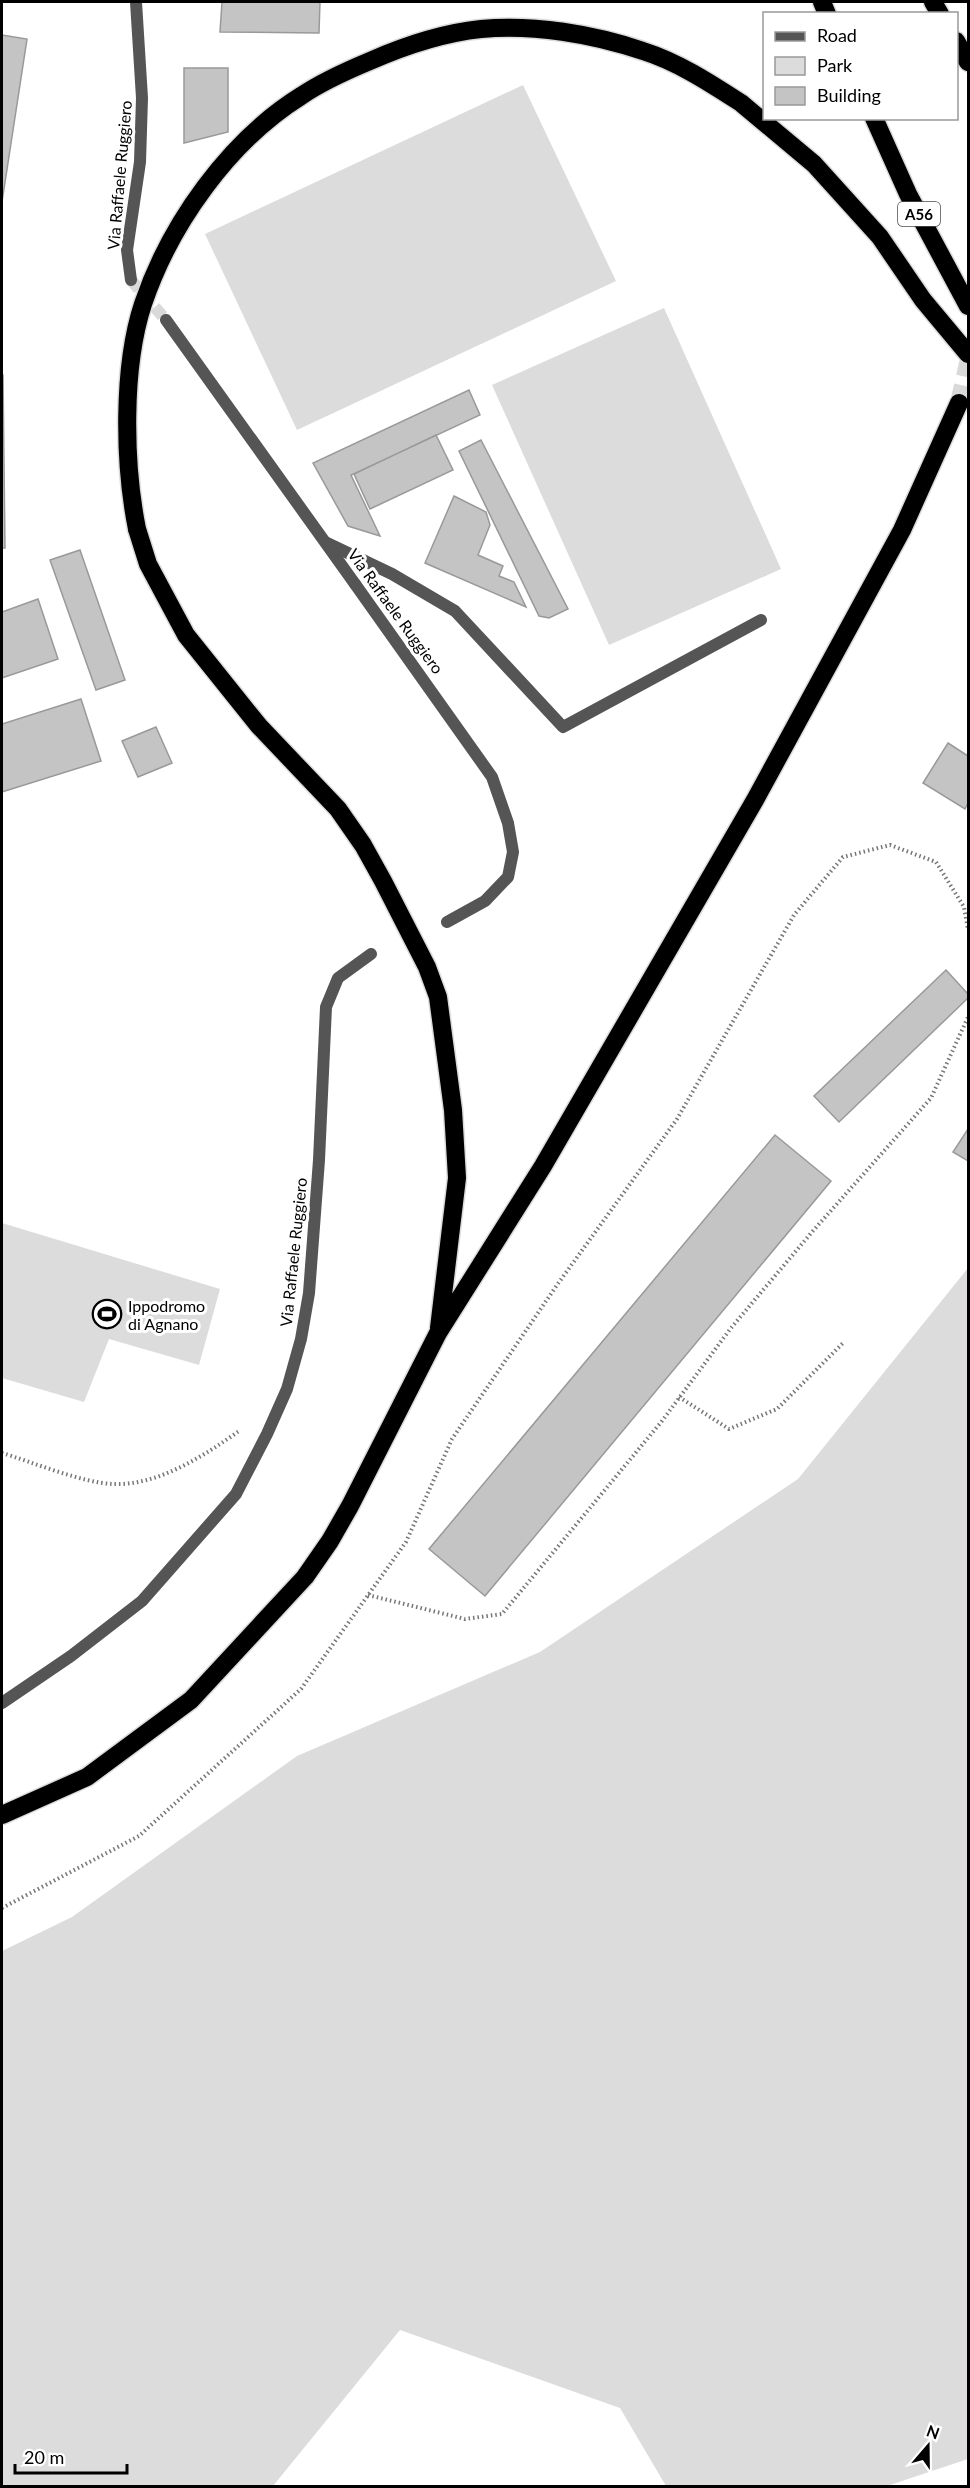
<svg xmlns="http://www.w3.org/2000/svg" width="970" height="2488" viewBox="0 0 970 2488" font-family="Lato,sans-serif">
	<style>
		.green { fill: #dcdcdc }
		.building { fill: #c4c4c4; stroke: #999; stroke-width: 1.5 }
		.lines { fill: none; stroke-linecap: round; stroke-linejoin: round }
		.minor-tunnel { stroke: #d9d9d9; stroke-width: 12; stroke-dasharray: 12 6; stroke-linecap: butt }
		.motorway-tunnel { stroke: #d9d9d9; stroke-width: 18; stroke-dasharray: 18 9; stroke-linecap: butt }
		.motorway-casing { stroke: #dbdbdb; stroke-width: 21 }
		.path { stroke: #777; stroke-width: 4; stroke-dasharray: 1.5 3; stroke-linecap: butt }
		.service { stroke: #555; stroke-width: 12 }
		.minor { stroke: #555; stroke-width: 12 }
		.motorway { stroke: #000; stroke-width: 18 }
		.motorway-bridge-casing { stroke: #dbdbdb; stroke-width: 21; stroke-linecap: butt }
		.motorway-bridge { stroke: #000; stroke-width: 18 }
		.labels { text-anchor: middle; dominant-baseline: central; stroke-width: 6; stroke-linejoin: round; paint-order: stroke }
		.shield { fill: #fff; stroke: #4c4c4c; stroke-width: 1.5 }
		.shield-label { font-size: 15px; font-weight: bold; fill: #000 }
		.street-label { font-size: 16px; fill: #000; stroke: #fff }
		.poi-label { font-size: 16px; fill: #000; stroke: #fff; text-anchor: start }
	</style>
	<rect width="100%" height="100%" fill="#fff"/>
	<path class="green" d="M523,85L616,281L297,430L205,234Z
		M664,308L781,569L609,645L492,385Z
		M2,1223L220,1289L199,1365L109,1339L84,1402L2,1378Z
		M968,1268V2459L887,2486H666L620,2408L400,2330L273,2486H2V1951L72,1917L297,1756L540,1652L798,1479Z"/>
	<path class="building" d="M222,2H320L319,33L220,32Z
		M2,35L27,39L2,202Z
		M184,68H228V132L184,143Z
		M2,375H3L5,548H2Z
		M469,390L480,415L351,475L380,536L348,526L313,463Z
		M436,435L453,470L370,509L354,474Z
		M481,440L568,609L549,618L539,616L459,451Z
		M454,496L486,512L490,525L478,555L503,566L499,576L514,582L526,607L425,563Z
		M80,550L125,680L96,690L50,560Z
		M38,599L58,659L2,678V612Z
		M81,699L101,761L2,792V724Z
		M156,727L172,763L138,777L122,741Z
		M948,743L968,756V803L965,809L923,783Z
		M946,970L968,994V998L839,1122L814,1096Z
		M968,1129V1161L953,1152Z
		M775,1135L831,1181L485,1596L429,1549Z"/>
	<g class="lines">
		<path class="minor-tunnel" d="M131,280L166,320"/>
		<path class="motorway-tunnel" d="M959,403L968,363"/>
		<g class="motorway-casing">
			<path id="motorway" d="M822,2L827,14
				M933,2L940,14
				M956,41L968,62
				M741,103L814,164L880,237L923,300L968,354
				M874,118L908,194L968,306
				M137,529L148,564L186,635L259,726L338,809L363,845L383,881L427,967L438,997L453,1110L457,1178L439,1328
				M2,1815L87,1777L191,1700L305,1577L330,1541L350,1506L438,1333L543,1166L755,800L902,530L959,403"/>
		</g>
		<path class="path" d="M679,1397L729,1429L777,1409L843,1343
			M2,1453C32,1462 83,1483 113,1484C157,1486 204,1456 239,1431
			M368,1595L465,1619L502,1614L662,1421L731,1328L812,1232L931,1098L968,1017
			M2,1908L139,1836L301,1689L406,1542L452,1439L557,1285L677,1119L794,915L843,857L890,845L936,862L964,907L968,930"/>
		<path class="service" d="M327,543L392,574L455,611L563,727L761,620
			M355,584L492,777L508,823L513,852L508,877L485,901L447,922
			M2,1703L71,1656L142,1601L236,1494L267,1434L287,1389L301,1339L309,1293L319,1160L326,1007L338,978L371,954"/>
		<path class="minor" d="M131,280L127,250L140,162L142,98L136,2
			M166,320L355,584"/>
		<use href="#motorway" class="motorway"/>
		<g class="motorway-bridge-casing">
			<path id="motorway-bridge" d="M137,529C124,464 122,368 143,304C170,224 229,141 301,96C323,81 346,71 370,61C404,46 443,33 481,29C533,24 593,34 643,51C678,62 710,83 741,103"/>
		</g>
		<use href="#motorway-bridge" class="motorway-bridge"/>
	</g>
	<defs>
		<g id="stadium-ring" transform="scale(1.5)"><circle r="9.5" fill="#fff" stroke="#000" stroke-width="1.5"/><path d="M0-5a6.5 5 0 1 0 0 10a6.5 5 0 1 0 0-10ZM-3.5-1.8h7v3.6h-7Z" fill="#000"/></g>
	</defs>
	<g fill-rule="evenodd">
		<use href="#stadium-ring" x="107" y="1314"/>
	</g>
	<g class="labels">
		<rect class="shield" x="898" y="202" width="42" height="24" rx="4.5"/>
		<g class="shield-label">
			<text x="919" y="214">A56</text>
		</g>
		<g class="street-label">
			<text transform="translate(119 175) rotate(-85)">Via Raffaele Ruggiero</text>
			<text transform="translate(396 611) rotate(54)">Via Raffaele Ruggiero</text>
			<text transform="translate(293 1252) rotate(-84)">Via Raffaele Ruggiero</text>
		</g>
		<g class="poi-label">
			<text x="128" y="1305">Ippodromo<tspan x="128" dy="18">di Agnano</tspan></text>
		</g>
	</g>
	<rect width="970" height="2488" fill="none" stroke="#000000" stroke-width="6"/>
	<rect x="763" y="12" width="195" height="108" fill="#ffffff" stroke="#999999" stroke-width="1.5"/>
	<rect x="775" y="32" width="30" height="9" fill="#555555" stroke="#999999" stroke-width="1.5"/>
	<text x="817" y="42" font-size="18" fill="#000000">Road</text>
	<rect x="775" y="57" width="30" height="18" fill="#dcdcdc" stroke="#999999" stroke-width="1.5"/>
	<text x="817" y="72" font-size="18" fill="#000000">Park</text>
	<rect x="775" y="87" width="30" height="18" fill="#c4c4c4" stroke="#999999" stroke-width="1.5"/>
	<text x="817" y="102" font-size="18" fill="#000000">Building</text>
	<g transform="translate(928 2446) rotate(20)" stroke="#ffffff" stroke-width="4.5" paint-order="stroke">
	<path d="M0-4.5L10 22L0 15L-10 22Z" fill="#000000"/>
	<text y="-9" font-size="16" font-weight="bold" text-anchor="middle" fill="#000000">N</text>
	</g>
	<path d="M15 2464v9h112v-9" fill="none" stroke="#000000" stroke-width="3"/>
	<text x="24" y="2464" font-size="18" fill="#000000" stroke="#ffffff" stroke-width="4.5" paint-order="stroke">20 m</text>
</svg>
